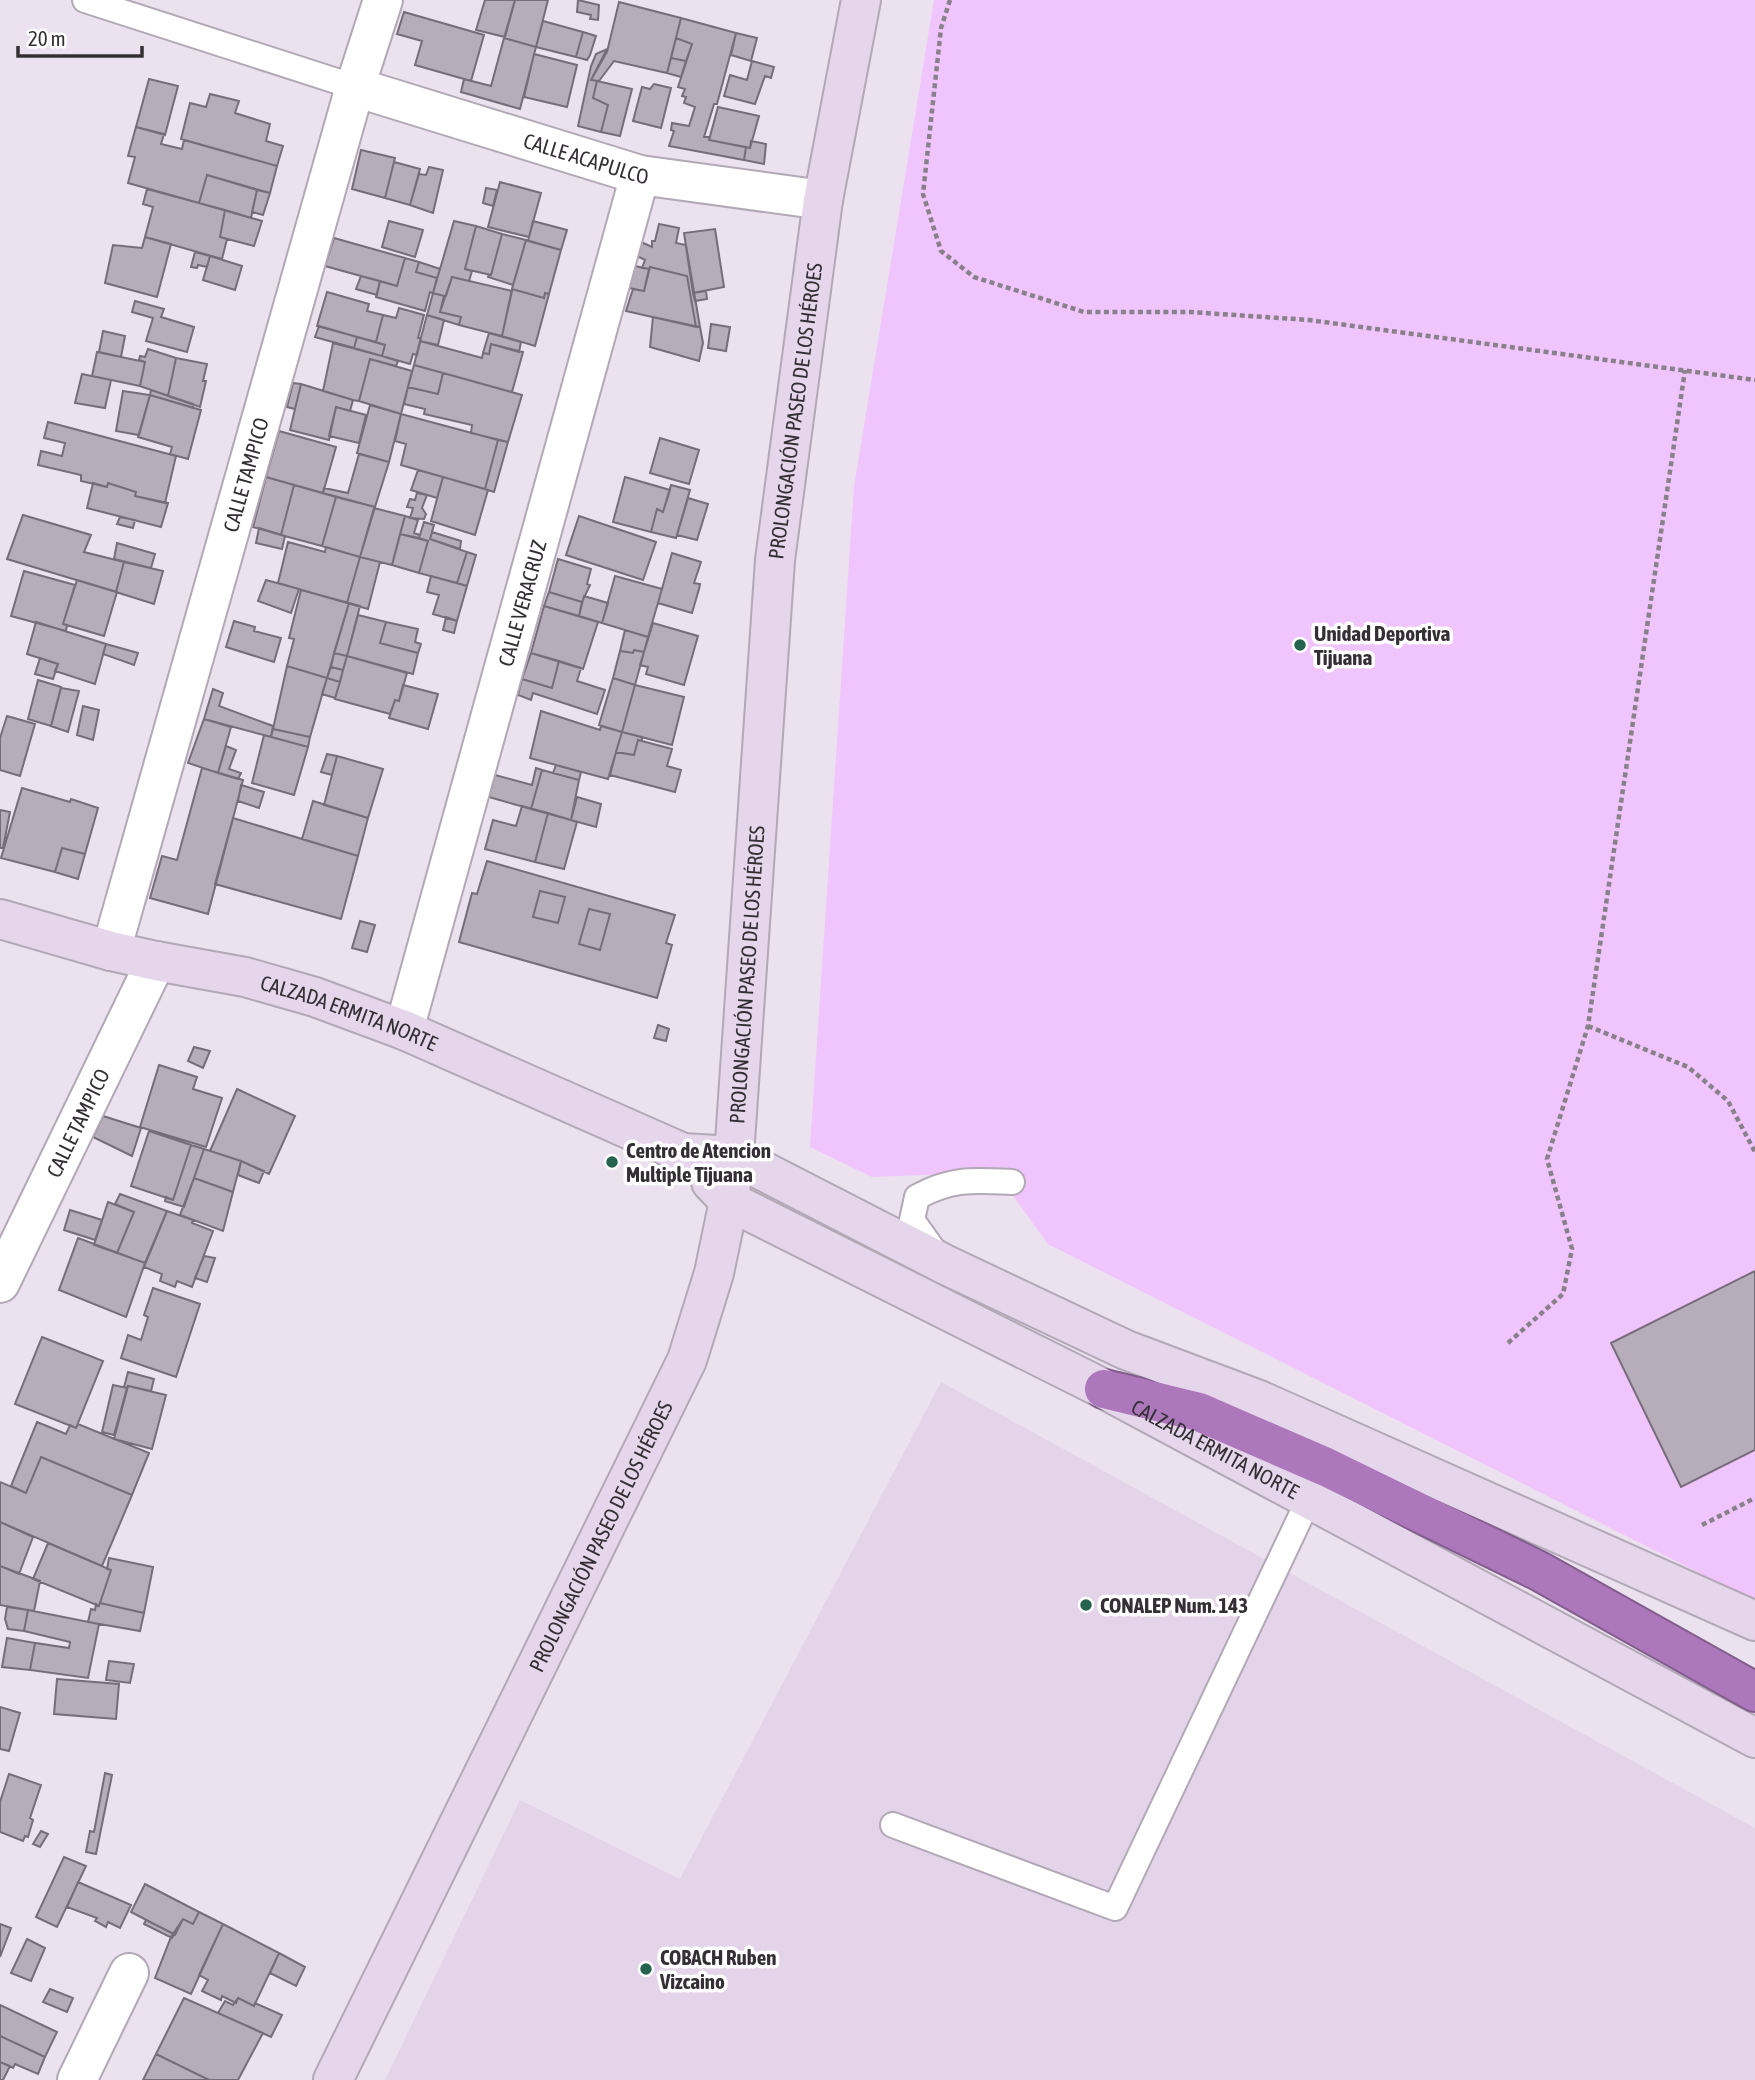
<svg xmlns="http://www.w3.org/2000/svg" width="1755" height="2080" viewBox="0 0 1755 2080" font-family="'Asap Condensed',sans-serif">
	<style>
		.built { fill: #e4d4e9 }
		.green { fill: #f0c4fd }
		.building { fill: #b7acba; stroke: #776d7a; stroke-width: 2; fill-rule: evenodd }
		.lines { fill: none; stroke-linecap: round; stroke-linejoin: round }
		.lane-casing { stroke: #b2a8b6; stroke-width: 28 }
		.street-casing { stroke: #b2a8b6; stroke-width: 42 }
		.secondary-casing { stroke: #b2a8b6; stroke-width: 42 }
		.highway-casing { stroke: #825e8c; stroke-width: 42 }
		.path { stroke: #89818a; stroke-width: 4.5; stroke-dasharray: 5 3.5; stroke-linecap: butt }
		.lane { stroke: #fff; stroke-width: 24 }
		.street { stroke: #fff; stroke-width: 38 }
		.secondary { stroke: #e6d6eb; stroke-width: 38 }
		.highway { stroke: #ac78bb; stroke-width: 38 }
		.poi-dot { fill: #26634f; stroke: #fff; stroke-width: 2.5 }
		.labels { text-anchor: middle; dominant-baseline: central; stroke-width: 7; stroke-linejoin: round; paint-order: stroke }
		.street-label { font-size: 21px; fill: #332f34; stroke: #fff }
		.poi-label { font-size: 21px; font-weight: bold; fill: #332f34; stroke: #fff; text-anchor: start }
	</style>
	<rect width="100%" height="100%" fill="#ece1ef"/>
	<path class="built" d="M941,1382L1755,1828V2080H385L520,1800L680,1879Z"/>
	<path class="green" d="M934,0H1755V1601L1048,1244L996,1172L872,1177L810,1147L854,487Z"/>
	<path class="building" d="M485,0H515L505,37L476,30Z
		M515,0H548L536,47L504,38Z
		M578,0L599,5L598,20L590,19L591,15L577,12Z
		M619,2L681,18L667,73L614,61L599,81L591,80L607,52Z
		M404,12L484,35L471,81L415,65L422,41L397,34Z
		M681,18L736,33L717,104H714L704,137H710L709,140L746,147L744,160L669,146L674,131L671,130L672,123L689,126L695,107L684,103L686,97L682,96L685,89L678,87L692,44L676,38Z
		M543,21L583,32L576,57L536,47Z
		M583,32L596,36L590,55L587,60L576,57Z
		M736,33L757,38L751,61L731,55Z
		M504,38L536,47L520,109L461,92L464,79L491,86Z
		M676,38L692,44L686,61L671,58Z
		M607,49L591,80L597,81L593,98L608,105L601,132L578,126L591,66L596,54Z
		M534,54L577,65L567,107L524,97Z
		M671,58L686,61L681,77L667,73Z
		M752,61L774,67L771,78L765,76L755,104L724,96L730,75L747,80Z
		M149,79L178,86L165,135L136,127Z
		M597,81L632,89L620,136L601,132L608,105L593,98Z
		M654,84L671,88L661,128L633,121L642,87L650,89Z
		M210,94L239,101L235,113L270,124L266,141L283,146L277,166L181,139L190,103L206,107Z
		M718,107L759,116L750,148L709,140Z
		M136,127L164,134L161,144L182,149L184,140L277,166L270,193L207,175L199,203L128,183L135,157L128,156Z
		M751,141L766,144L764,164L744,160L746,147L750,148Z
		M361,150L395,158L385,198L352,189Z
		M394,162L420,169L410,205L385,198Z
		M429,167L443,170L433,213L410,205L419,174L426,175Z
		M207,175L257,190L251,218L199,203Z
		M500,182L541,193L529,237L488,227Z
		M486,188L497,190L493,206L483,203Z
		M147,189L225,210L220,237L227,239L222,259L145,237L153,207L143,204Z
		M257,190L270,193L263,215L252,212Z
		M225,210L262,221L254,246L220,237Z
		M389,221L423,230L415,257L382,247Z
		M454,221L476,226L465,269L472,271L469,281L452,277L446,296H444L433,293Z
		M533,221L567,230L561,250L528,241Z
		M659,224L679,228L676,243L686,245L700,327H696L687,276L650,267L649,269L642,268L645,260L637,256L641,242L652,247V241H655Z
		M476,226L502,234L491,275L465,269Z
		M715,229L724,287L693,293L684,233Z
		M502,234L526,240L513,285L488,277L489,275H491Z
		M145,237L171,244L157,297L105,283L113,245L142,248Z
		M334,238L405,258L397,286L325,266Z
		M526,240L561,250L549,294L545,293L544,298L512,289Z
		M195,252L210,256L207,267L198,265L197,268L191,267Z
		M210,256L242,266L235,290L203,280Z
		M405,258L419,262L416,272L437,278L433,293L430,292L425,311L376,297L380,281L397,286Z
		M419,262L440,269L437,278L416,272Z
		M635,266L649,269L644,291L629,288Z
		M650,267L687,276L696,327L626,311L633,289L644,291Z
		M361,276L380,281L377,295L356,289Z
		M452,277L512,291L502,336L459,325L461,317L440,312Z
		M512,289L544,298L545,293L549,294L535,346L502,336Z
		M706,291L707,299L695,301L693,293Z
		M327,292L369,304L367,311L383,315L376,342L317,326Z
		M433,293L444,296L440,312L461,317L459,325L427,315Z
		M135,301L164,309L161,317L194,327L187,352L146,341L153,318L132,312Z
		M399,308L424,315L418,338H421L417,355L413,354L410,364L382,356L385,345L376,342L383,315L396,318Z
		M427,315L444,320L438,345L420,341Z
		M653,317L700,327L703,343L699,361L650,347Z
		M711,324L730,327L726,351L708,348Z
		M319,326L357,337L354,348L315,337Z
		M103,331L125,336L121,357L99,352Z
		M489,333L521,342L519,352L491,344L489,354L483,353Z
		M357,337L385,345L382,356L354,348Z
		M420,341L482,358L483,353L489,354L491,344L523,352L512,392L414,365Z
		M333,343L382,356L398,361L396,366L370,359L359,401L353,400L323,391Z
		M148,349L176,358L168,396L140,386L145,362L139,360L140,356L145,357Z
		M97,352L145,362L140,386L92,376Z
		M176,358L207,364L203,381H206L200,407L168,396Z
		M370,359L412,371L401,414L359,401Z
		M414,365L443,373L438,394L408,387Z
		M443,373L522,395L508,442L471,433L472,425L424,414L425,409L404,404L408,387L438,394Z
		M82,374L111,380L105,408L75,403Z
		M293,383L301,384L295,409L287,407Z
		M301,384L353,400L350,411L336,407L329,440L290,430Z
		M151,390L193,404V408L150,395Z
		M123,391L150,395L139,435L116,431Z
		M150,395L201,410L188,459L170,454L172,447L138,437Z
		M370,405L401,414L389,462L357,453Z
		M336,407L366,415L359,443L329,436Z
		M401,414L498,440L485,489L401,465L406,444L395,441Z
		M48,422L176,456L165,503L135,496L136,492L108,483L107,487L81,481V475L38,465L41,451L62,456L65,443L44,438Z
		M279,431L336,447L323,493L266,477Z
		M660,438L699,450L689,484L650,473Z
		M498,440L508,442L494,492L485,489Z
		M359,454L389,462L375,507L323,493L324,488L348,493Z
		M418,470L443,477L437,498L411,490Z
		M266,477L294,485L281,535L253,527Z
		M443,477L488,490L475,535L431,521Z
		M625,477L670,490L663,512L657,509L651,532L613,522Z
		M93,483L107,487L108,483L136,492L135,496L168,503L161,527L87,508Z
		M294,485L336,497L322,546L281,535Z
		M671,485L690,490L676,538L651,532L657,509L663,512Z
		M417,493L427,495L422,508L426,514L424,519L410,518L413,508L407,507L410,499L415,500Z
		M336,497L375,507L360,557L322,546Z
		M688,498L708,504L697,540L677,535Z
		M374,508L405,516L392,565L360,557Z
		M23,515L91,535L84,552L124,562L116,592L7,559Z
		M405,516L418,520L414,533L420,535L419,538L400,534Z
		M579,516L656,542L643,580L566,555Z
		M120,517L135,520L133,528L117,524Z
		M424,522L434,525L430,539L467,552L457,583L419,573L428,541L419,538Z
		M259,528L285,536L282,549L256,543Z
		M432,532L461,541L460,549L430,539Z
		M400,534L428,541L419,573L392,565Z
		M288,542L325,552L326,547L360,557L347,603L278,583Z
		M117,543L155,554L151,568L114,559Z
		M467,552L476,555L467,586L457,583Z
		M672,553L701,562L694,583L700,584L699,589L692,613L658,603Z
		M360,557L380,562L368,609L347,603Z
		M558,559L591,569L587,584L590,585L582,602L549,592Z
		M124,562L163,571L154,604L116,592Z
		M24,571L75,585L63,624L67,625L66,631L11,616Z
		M431,576L467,586L457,621L433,614L439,595L427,592Z
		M615,576L662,589L648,637L602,623Z
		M77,580L117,592L104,636L63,624Z
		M266,580L299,589L291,613L258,601Z
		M301,590L349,603L327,678L287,666L294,639L289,638Z
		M549,592L582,602L579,616L544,606Z
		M584,596L608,603L602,623L579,616Z
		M349,603L360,606L347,656L334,653Z
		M544,606L598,622L583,669L531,653Z
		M358,615L386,622L380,643L418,653L413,674L347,656Z
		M446,617L457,621L454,633L443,630Z
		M234,621L255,627L254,631L281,638L274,662L226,647Z
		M36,622L106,644L95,684L55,671L58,664L27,654Z
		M386,622L418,629L415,642L421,644L418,653L380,643Z
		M653,623L698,636L684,685L646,674L648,667L640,665Z
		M625,630L648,637L644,652L634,650L633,653L620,651Z
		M106,644L138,653L134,665L103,654Z
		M634,650L644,652L635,685L613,678L620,651L633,653Z
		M334,653L347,656L343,670L331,667Z
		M531,653L559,661L552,688L522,679Z
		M347,656L407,673L399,701L395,700L390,714L335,699Z
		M40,658L58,664L53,679L35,674Z
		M559,661L581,668L577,681L605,690L597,714L533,693L531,700L518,695L522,679L552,688Z
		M287,666L327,678L310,737L273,729Z
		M331,667L343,670L340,682L327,678Z
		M327,678L340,682L335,698L322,694Z
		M613,678L635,685L622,732L599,725Z
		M38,680L61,687L51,726L28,719Z
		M403,685L438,694L428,729L389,718L395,700L399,701Z
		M635,685L684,697L672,745L622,732Z
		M61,688L79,691L68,732L51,726Z
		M213,689L223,693L219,706L273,726L271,737L204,719Z
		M83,706L99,710L93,740L77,735Z
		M541,711L600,730L601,726L622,732L608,779L530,758Z
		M7,716L35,724L20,776L0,770V738Z
		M204,719L231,727L218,773L188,763Z
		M273,729L310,737L308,747L271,737Z
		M622,732L642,737V741L638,740L634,755L616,752Z
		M264,735L308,747L294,795L252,783Z
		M638,740L672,749L667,766L681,770L675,792L610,775L616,752L634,755Z
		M226,746L236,750L229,769L241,773L238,779L218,773Z
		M327,754L337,756L332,775L321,772Z
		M337,756L383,769L368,818L324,805Z
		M556,765L581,772L579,780L553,773Z
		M202,768L243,780L208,914L150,898L162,856L177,860Z
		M536,768L542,770L531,809L489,797L495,775L532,785Z
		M542,770L579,780L571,820L531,809Z
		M241,785L264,792L259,808L238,801Z
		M22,788L70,802L71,799L98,808L85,854L62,848L55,872L1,858Z
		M577,797L601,804L596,827L571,820Z
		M313,801L368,818L358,856L302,839Z
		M522,806L548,813L535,862L485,849L493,820L516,826Z
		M0,810L10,812L3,848H0Z
		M548,813L577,822L564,869L535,862Z
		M233,818L358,856L341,919L215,884Z
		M62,848L85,854L78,879L55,872Z
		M487,861L675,915L666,943L672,945L657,998L459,942L472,893L477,894ZM540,891L565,897L558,923L533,917ZM589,909L610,914L600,950L579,944Z
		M540,891L565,897L558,923L533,917Z
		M589,909L610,914L600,950L579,944Z
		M360,921L375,925L367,952L352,948Z
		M658,1025L669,1029L666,1041L654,1038Z
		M194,1047L210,1051L203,1068L188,1061Z
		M159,1065L197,1077L193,1089L222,1098L206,1147L140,1127Z
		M237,1089L295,1116L269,1174L241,1161L210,1151Z
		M103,1116L141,1128L132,1156L93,1137Z
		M149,1131L191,1145L173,1200L131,1186Z
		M191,1145L204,1149L184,1207L165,1201L166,1197L173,1200Z
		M204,1149L241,1161L233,1192L194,1178Z
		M241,1161L264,1171L259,1183L238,1175Z
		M194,1178L233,1192L223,1231L180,1215Z
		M120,1194L167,1211L145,1263L117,1253L134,1212L115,1204Z
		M108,1202L134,1212L117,1253L94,1245Z
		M70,1210L102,1220L95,1240L64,1230Z
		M167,1211L193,1220L192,1223L213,1231L192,1287L177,1281L175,1287L160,1281L162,1274L144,1267Z
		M78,1238L145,1263L126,1317L59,1290Z
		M204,1256L215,1258L207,1282L195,1278Z
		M1755,1271V1450L1681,1487L1611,1343Z
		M153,1288L200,1304L176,1377L121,1358L128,1335L141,1340L148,1317L144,1315Z
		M42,1337L103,1361L76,1428L15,1404Z
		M128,1372L154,1379L151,1391L128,1386L127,1388L124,1387Z
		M113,1385L127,1388L114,1435L102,1432Z
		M128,1386L166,1395L152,1449L114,1439Z
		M37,1422L66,1434L70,1425L76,1428L78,1424L149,1453L132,1495L41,1457L26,1493L11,1486Z
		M41,1457L132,1495L102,1566L0,1522V1482L26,1493Z
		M0,1522L33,1537L19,1574L0,1566Z
		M48,1543L111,1570L99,1606L33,1579Z
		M109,1558L153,1567L144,1613L100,1603L111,1570L107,1569Z
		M0,1566L40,1581L34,1611L0,1605Z
		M100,1603L144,1613L140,1631L88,1622L91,1609L95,1610L96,1604L99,1606Z
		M7,1607L28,1610L24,1631L8,1629L5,1619Z
		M28,1610L99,1624L88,1678L30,1670L35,1643L69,1648L70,1642L24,1631Z
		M7,1638L35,1643L30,1670L2,1667Z
		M109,1661L134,1664L130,1683L106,1680Z
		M57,1679L119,1684L116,1719L54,1714Z
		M0,1707L20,1713L9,1751L0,1749Z
		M105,1773L112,1775L96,1854L86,1852L90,1831L94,1832Z
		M9,1774L41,1785L30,1818L33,1820L28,1837L25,1836L23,1841L0,1832V1802Z
		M41,1831L48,1834L40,1847L33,1844Z
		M64,1857L86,1866L57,1927L36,1917Z
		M78,1882L131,1905L120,1928L108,1922L106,1927L95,1921L97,1918L67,1907Z
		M145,1884L199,1912L193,1924L183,1919L175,1935L131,1912Z
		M199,1912L223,1924L191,1994L155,1978L171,1937L183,1919L193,1924Z
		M146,1920L174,1934L172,1938L144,1924Z
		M0,1924L11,1928L0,1957Z
		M223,1924L279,1953L254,2006L238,1998L236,2003L222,1996L221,2000L202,1991L208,1980L199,1975Z
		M27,1939L45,1948L31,1981L11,1973Z
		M279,1953L305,1967L296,1986L270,1973Z
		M50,1989L73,1998L67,2012L43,2002Z
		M184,1998L263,2033L238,2080H209L156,2054Z
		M238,1998L254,2006L255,2003L282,2015L271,2037L218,2013L225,2001L233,2005Z
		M0,2005L57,2032L45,2057L0,2036Z
		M0,2036L45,2057L38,2074L15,2064L13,2068L0,2062Z
		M156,2054L209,2080H143Z
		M0,2062L10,2066L3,2080H0Z"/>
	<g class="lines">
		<g class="lane-casing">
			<path id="lane" d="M85,0L355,87
				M937,1255L912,1220L917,1197C951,1178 974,1180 1012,1182
				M893,1825L1115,1908L1309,1499"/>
		</g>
		<g class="street-casing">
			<g id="street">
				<path id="s1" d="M355,87L640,175L823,200"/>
				<path id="s2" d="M111,951L355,87L383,0"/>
				<path id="s3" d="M404,1030L640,175"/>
				<path id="s4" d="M0,1283L156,961"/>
				<path d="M77,2080L129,1973"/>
			</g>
		</g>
		<g class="secondary-casing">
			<g id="secondary">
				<path id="s5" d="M0,919L111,951L156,961L245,977L315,997L404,1030L683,1153L734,1156L944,1264L1126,1350L1259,1400L1755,1621"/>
				<path id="s6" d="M711,1182L729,1201L1104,1389L1755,1738"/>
				<path id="s7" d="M333,2080L687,1360L714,1273L729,1201L734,1156L775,560L823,200L861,0"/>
			</g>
		</g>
		<g class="highway-casing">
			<path id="highway" d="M1104,1389L1199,1412L1326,1467L1539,1571L1755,1692"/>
		</g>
		<path class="path" d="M950,0L941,28L923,194L941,251L974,277L1084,312H1190L1309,320L1755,380
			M1588,1026L1688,1067L1728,1101L1755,1152
			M1508,1343L1563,1294L1572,1249L1547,1159L1588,1026L1685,370
			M1702,1525L1755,1498"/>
		<use href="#lane" class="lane"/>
		<use href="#street" class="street"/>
		<use href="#secondary" class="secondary"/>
		<use href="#highway" class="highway"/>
	</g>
	<g class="poi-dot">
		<circle cx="1300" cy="645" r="7"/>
		<circle cx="612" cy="1162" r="7"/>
		<circle cx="1086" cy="1605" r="7"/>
		<circle cx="646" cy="1969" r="7"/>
	</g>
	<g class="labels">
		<g class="street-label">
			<text stroke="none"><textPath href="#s1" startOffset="242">CALLE ACAPULCO</textPath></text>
			<text stroke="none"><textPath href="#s7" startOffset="1760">PROLONGACIÓN PASEO DE LOS HÉROES</textPath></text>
			<text stroke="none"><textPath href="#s2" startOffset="495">CALLE TAMPICO</textPath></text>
			<text stroke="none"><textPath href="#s3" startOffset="443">CALLE VERACRUZ</textPath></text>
			<text stroke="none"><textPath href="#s7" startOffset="1194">PROLONGACIÓN PASEO DE LOS HÉROES</textPath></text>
			<text stroke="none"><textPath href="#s5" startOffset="362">CALZADA ERMITA NORTE</textPath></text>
			<text stroke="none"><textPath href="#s4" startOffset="178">CALLE TAMPICO</textPath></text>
			<text stroke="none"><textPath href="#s6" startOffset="572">CALZADA ERMITA NORTE</textPath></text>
			<text stroke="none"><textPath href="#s7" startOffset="606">PROLONGACIÓN PASEO DE LOS HÉROES</textPath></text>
		</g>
		<g class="poi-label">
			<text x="1314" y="633">Unidad Deportiva<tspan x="1314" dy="24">Tijuana</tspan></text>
			<text x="626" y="1150">Centro de Atencion<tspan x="626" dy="24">Multiple Tijuana</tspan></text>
			<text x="1100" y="1605">CONALEP Num. 143</text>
			<text x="660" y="1957">COBACH Ruben<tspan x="660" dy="24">Vizcaino</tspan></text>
		</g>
	</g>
	<path d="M18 46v10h124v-10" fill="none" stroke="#332f34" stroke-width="3.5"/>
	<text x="28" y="46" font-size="21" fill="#332f34" stroke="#ffffff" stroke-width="5" paint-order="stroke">20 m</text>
</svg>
